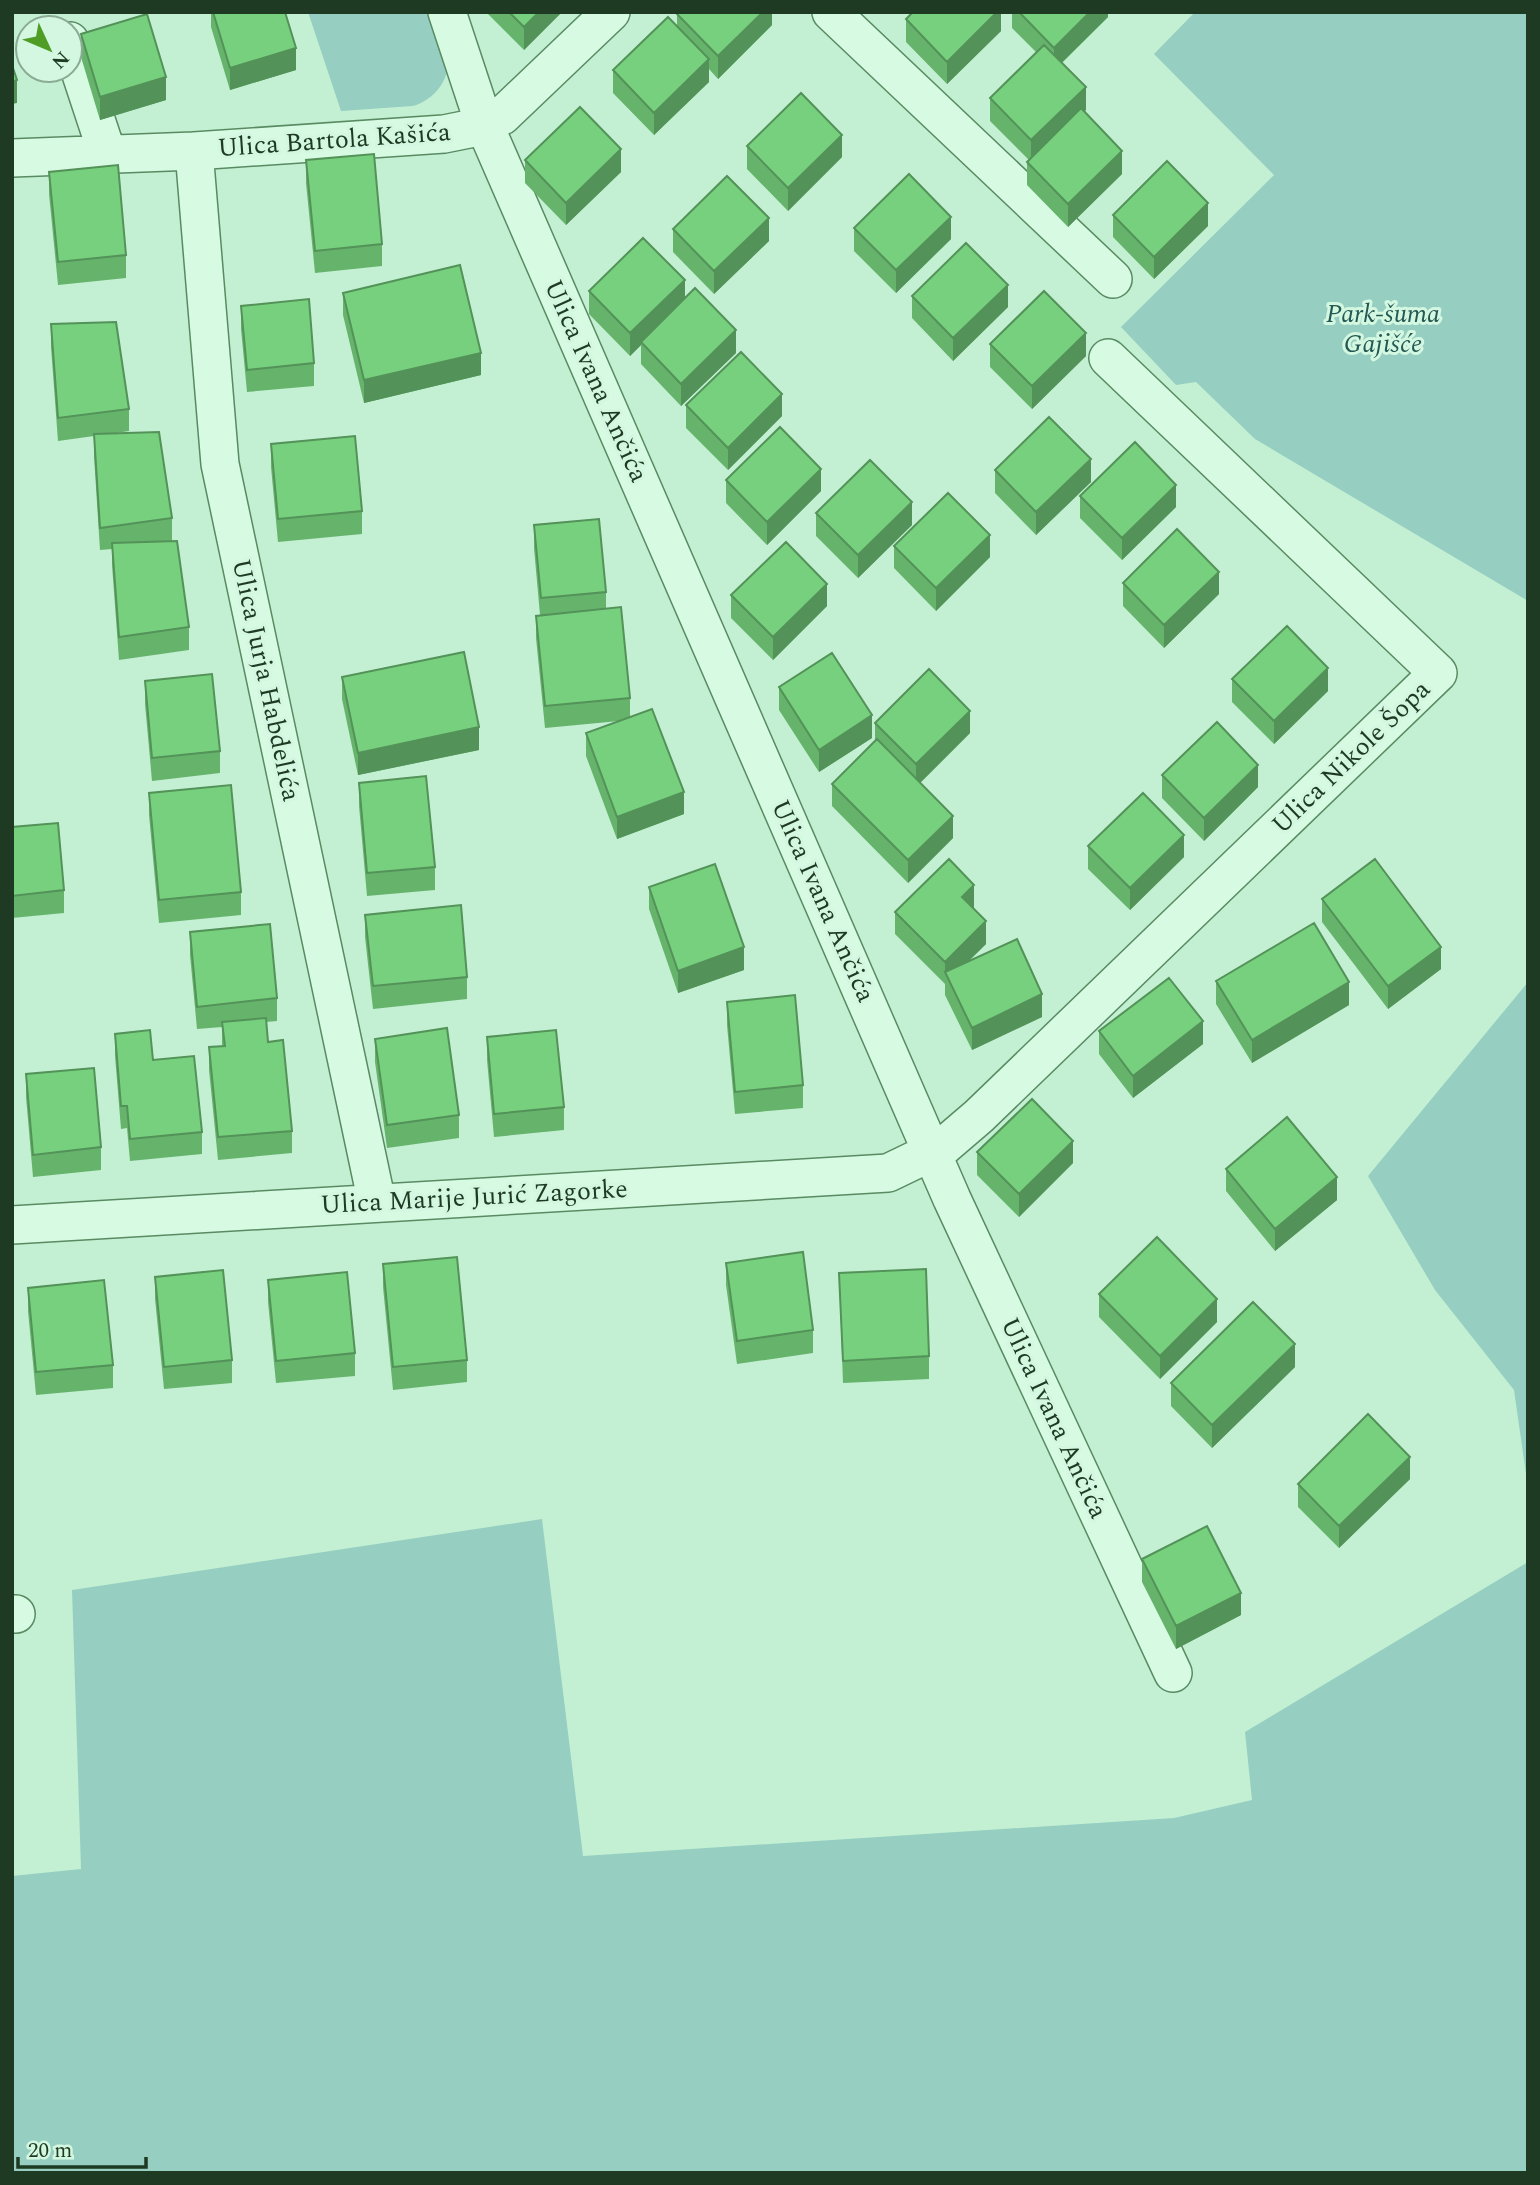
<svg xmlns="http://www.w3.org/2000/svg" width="1540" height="2185" viewBox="0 0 1540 2185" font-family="Spectral,serif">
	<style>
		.green { fill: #96cfc2 }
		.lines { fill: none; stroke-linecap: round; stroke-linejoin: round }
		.minor-casing { stroke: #598b62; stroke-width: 40 }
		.minor { stroke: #d7fae3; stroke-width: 37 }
		.wall { fill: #66b36c }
		.shaded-wall { fill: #539258 }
		.building { fill: #77d07e; stroke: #539258; stroke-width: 2 }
		.labels { text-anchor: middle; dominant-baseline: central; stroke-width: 6; stroke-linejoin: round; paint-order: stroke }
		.street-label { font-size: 26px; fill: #1e3a22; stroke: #d3f7e0 }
		.park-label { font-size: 26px; font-style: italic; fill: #235853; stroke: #d3f7e0 }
	</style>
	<rect width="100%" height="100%" fill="#c3f0d3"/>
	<path class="green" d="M308,12H429L448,66C446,85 431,101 413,106L341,111Z
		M1195,12H1528V601L1255,439L1196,382L1176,385L1121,327L1274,175L1154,54Z
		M1528,982V1488L1514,1390L1435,1290L1368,1176Z
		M542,1519L583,1856L1174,1818L1252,1800L1245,1732L1528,1562V2173H12V1876L81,1869L72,1590Z"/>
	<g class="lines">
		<g class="minor-casing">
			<path id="minor" d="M447,12L484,124L952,1199L1173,1673
				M831,12L1113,279
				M70,41L107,153
				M194,151L220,464L377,1203
				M12,158L194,151L444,134L469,129L502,116L611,12
				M12,1225L888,1173L944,1146L979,1116L1438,673L1108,358
				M12,1614H16"/>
		</g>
		<use href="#minor" class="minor"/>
	</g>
	<path class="wall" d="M211,12H285L296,70L230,90L211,27Z
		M486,12H562L524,50Z
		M772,12V25L718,79L709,69V82L654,135L613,93V70L677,26V14Z
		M1001,12V31L947,84L906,42V19Z
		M1012,12H1108V17L1062,63L1086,110L1084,111L1122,174L1068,227L1027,185V162L1029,160L990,121V98L1036,52L1012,28Z
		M81,34L166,100L100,120L81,57Z
		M747,146L842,157L788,211L747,169Z
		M306,160L382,244V266L315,273L306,183Z
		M525,160L621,172L566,225L525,183Z
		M49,172L126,255V278L58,285L49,194Z
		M1113,215L1208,226L1154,279L1113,237Z
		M854,228L951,239L896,293L854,251Z
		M673,229L769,241L714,294L673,252Z
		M589,291L685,298L736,353L681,406L641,364V345L630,356L589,314Z
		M343,293L481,375L364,403L343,315Z
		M912,296L1008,307L953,361L912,318Z
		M241,306L314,363V386L247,392L241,329Z
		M51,324L129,409V431L116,433L172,518V541H167L189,627V650L119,660L112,565V549L100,550L94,456V436L58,441L51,347Z
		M990,344L1086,356L1032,409L990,367Z
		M686,405L782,416L728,470L686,428Z
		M271,444L362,511V534L278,542L271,467Z
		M995,470L1091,482L1036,535L995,493Z
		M726,480L821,491L767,545L726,503Z
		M1080,496L1176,507L1122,560L1080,518Z
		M816,513L912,525L858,578L816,536Z
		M534,525L606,592V609L630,698V717L684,814L617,839L586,756V733L619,721L545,728L536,638V616L540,615L534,548Z
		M894,546L990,557L936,611L894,568Z
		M1123,583L1219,594L1164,648L1123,606Z
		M731,595L827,606L773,660L731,618Z
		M342,677L479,750L358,775L342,699Z
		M1232,679L1328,691L1274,744L1232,702Z
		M145,681L220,751V773L152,781L145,704Z
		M779,687L872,738L819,772L779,710Z
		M875,723L970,733L920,783L953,838L908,883L832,806V784L875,742Z
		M1162,775L1258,787L1204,841L1162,798Z
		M359,783L435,867V890L367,896L359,806Z
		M149,793L241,892V915L159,923L149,815Z
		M12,827L64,890V913L12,918Z
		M1088,846L1184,857L1130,910L1088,869Z
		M649,887L744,970L678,993L649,909Z
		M1322,899L1441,969L1388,1009L1322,922Z
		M974,907L973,908L986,944L969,961L1042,1017L972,1050L945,995V984L895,934V912Z
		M365,915L467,977V999L373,1009L365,937Z
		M190,932L277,998V1021L266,1022L268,1042L292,1131V1153L218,1160L209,1070V1047L222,1046V1027L197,1029L190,955Z
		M1216,981L1349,1005L1252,1063L1216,1004Z
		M727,1002L803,1085V1108L735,1114L727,1025Z
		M1099,1031L1203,1044L1133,1098L1099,1054Z
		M115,1034L153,1060L202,1132V1154L130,1161L127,1128L121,1129L115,1056Z
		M487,1037L564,1107V1130L494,1137L487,1060Z
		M375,1039L459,1115V1138L387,1148L375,1062Z
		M26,1074L101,1147V1170L33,1177L26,1097Z
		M977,1152L1073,1163L1019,1217L977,1175Z
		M1226,1169L1337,1200L1275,1251L1226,1191Z
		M726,1263L813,1330V1353L737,1364L726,1285Z
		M383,1264L467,1360V1382L393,1390L383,1287Z
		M839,1273L929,1356V1379L843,1383Z
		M155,1277L232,1360V1383L164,1389L155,1299Z
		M268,1280L355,1353V1376L276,1383L268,1302Z
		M28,1288L113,1365V1388L36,1395L28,1311Z
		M1099,1294L1217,1322L1160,1379L1099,1317Z
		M1295,1367L1212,1448L1171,1406V1383Z
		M1410,1479L1339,1548L1298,1507V1484Z
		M1142,1559L1241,1615L1176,1649L1142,1582Z"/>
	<path class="shaded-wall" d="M539,12H562L524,50V27Z
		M763,12H772V25L718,79V56Z
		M997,12H1001V31L947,84V62Z
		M1090,12H1108V17L1054,70V48Z
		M296,48V70L230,90V68Z
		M709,59V82L654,135V113Z
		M166,77V100L100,120V97Z
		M17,80V103L12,104V82Z
		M1086,87V110L1031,163V140Z
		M842,135V157L788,211V188Z
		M621,149V172L566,225V203Z
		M1122,151V174L1068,227V204Z
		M1208,203V226L1154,279V257Z
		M951,217V239L896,293V270Z
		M769,218V241L714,294V271Z
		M685,280V302L641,342V345L630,356V333Z
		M1008,285V307L953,361V338Z
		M736,330V353L681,406V384Z
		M1086,333V356L1032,409V386Z
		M481,353V375L364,403V380Z
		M782,394V416L728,470V448Z
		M1091,459V482L1036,535V512Z
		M821,469V491L767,545V522Z
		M1176,485V507L1122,560V538Z
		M912,502V525L858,578V555Z
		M990,535V557L936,611V588Z
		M1219,572V594L1164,648V625Z
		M827,584V606L773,660V637Z
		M1328,668V691L1274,744V721Z
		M970,711V733L916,787V764Z
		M872,715V738L819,772V750Z
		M479,727V750L358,775V753Z
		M1258,765V787L1204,841V818Z
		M684,792V814L617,839V817Z
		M953,816V838L908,883V860Z
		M1184,835V857L1130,910V888Z
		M974,885V907L962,920V897Z
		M986,921V944L949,980L945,972V985V962Z
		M744,947V970L678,993V971Z
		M1441,947V969L1388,1009V986Z
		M1349,982V1005L1252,1063V1040Z
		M1042,994V1017L972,1050V1028Z
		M1203,1021V1044L1133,1098V1076Z
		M1073,1141V1163L1019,1217V1194Z
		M1337,1177V1200L1275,1251V1229Z
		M1217,1299V1322L1160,1379V1356Z
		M1295,1344V1367L1212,1448V1425Z
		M1410,1457V1479L1339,1548V1526Z
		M1241,1593V1615L1176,1649V1626Z"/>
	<path class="building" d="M213,12H285L296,48L230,68Z
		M509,12H539L524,27Z
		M679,12H763L718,56L677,14Z
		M913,12H997L947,62L906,19Z
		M1019,12H1090L1054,48Z
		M147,14L166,77L100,97L81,34Z
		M668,17L709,59L654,113L613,70Z
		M1044,45L1086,87L1031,140L990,98Z
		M12,65L17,80L12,82Z
		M801,93L842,135L788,188L747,146Z
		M580,107L621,149L566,203L525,160Z
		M1081,108L1122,151L1068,204L1027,162Z
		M374,154L382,244L315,251L306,160Z
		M1167,161L1208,203L1154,257L1113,215Z
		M118,165L126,255L58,262L49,172Z
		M909,174L951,217L896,270L854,228Z
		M727,176L769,218L714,271L673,229Z
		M643,238L685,280L630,333L589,291Z
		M966,243L1008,285L953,338L912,296Z
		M460,265L481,353L364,380L343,293Z
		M695,288L736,330L681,384L641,342Z
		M1044,291L1086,333L1032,386L990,344Z
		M309,299L314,363L247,370L241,306Z
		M116,322L129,409L58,418L51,324Z
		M741,352L782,394L728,448L686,405Z
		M1049,417L1091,459L1036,512L995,470Z
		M780,427L821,469L767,522L726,480Z
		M159,432L172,518L100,528L94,434Z
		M355,436L362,511L278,519L271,444Z
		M1135,442L1176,485L1122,538L1080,496Z
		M870,460L912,502L858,555L816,513Z
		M948,493L990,535L936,588L894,546Z
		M599,519L606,592L541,598L534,525Z
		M1177,529L1219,572L1164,625L1123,583Z
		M177,541L189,627L119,637L112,543Z
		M786,542L827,584L773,637L731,595Z
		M621,607L630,698L545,706L536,616Z
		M1287,626L1328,668L1274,721L1232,679Z
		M464,652L479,727L358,753L342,677Z
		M832,653L872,715L819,750L779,687Z
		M929,669L970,711L916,764L875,723Z
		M212,674L220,751L152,758L145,681Z
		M652,709L684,792L617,817L586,733Z
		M1217,722L1258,765L1204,818L1162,775Z
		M877,739L953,816L908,860L832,784Z
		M426,776L435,867L367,873L359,783Z
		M231,785L241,892L159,900L149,793Z
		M1143,793L1184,835L1130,888L1088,846Z
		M58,823L64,890L12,896V827Z
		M949,859L974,885L962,897L986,921L945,962L895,912Z
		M1375,859L1441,947L1388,986L1322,899Z
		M715,864L744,947L678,971L649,887Z
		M461,905L467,977L373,986L365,915Z
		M1314,923L1349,982L1252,1040L1216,981Z
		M270,924L277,998L197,1007L190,932Z
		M1017,939L1042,994L972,1028L945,972Z
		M1169,978L1203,1021L1133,1076L1099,1031Z
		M795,995L803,1085L735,1092L727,1002Z
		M266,1018L268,1042L283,1040L292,1131L218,1137L209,1047L225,1046L222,1022Z
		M447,1028L459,1115L387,1125L375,1039Z
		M150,1030L153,1060L194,1056L202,1132L130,1139L127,1106H121L115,1034Z
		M556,1030L564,1107L494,1114L487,1037Z
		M94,1068L101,1147L33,1155L26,1074Z
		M1032,1099L1073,1141L1019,1194L977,1152Z
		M1287,1117L1337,1177L1275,1229L1226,1169Z
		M1157,1237L1217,1299L1160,1356L1099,1294Z
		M803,1252L813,1330L737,1341L726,1263Z
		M457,1257L467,1360L393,1367L383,1264Z
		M926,1269L929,1356L843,1361L839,1273Z
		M223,1270L232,1360L164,1367L155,1277Z
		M347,1272L355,1353L276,1361L268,1280Z
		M104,1280L113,1365L36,1372L28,1288Z
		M1253,1302L1295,1344L1212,1425L1171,1383Z
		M1368,1414L1410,1457L1339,1526L1298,1484Z
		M1207,1526L1241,1593L1176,1626L1142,1559Z"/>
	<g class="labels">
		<g class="street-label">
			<text transform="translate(334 140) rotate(-4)">Ulica Bartola Kašića</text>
			<text transform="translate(596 381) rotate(66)">Ulica Ivana Ančića</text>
			<text transform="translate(266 680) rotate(78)">Ulica Jurja Habdelića</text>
			<text transform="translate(1351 757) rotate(-44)">Ulica Nikole Šopa</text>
			<text transform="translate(823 901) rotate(66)">Ulica Ivana Ančića</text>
			<text transform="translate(474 1197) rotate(-3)">Ulica Marije Jurić Zagorke</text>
			<text transform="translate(1054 1418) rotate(65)">Ulica Ivana Ančića</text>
		</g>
		<g class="park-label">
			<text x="1383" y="314">Park-šuma<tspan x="1383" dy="30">Gajišće</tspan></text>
		</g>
	</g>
	<rect width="1540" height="2185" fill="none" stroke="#1e3a22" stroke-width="28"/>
	<g transform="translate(49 49) rotate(134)"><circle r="33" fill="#d3f7e0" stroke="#8bab94" stroke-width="2"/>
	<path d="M0-5L12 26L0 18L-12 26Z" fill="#509d26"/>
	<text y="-10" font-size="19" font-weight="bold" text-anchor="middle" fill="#1e3a22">N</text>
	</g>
	<path d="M18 2157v10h128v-10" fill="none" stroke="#1e3a22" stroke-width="3.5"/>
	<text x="28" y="2157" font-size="21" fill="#1e3a22" stroke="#d3f7e0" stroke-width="5" paint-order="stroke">20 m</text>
</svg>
